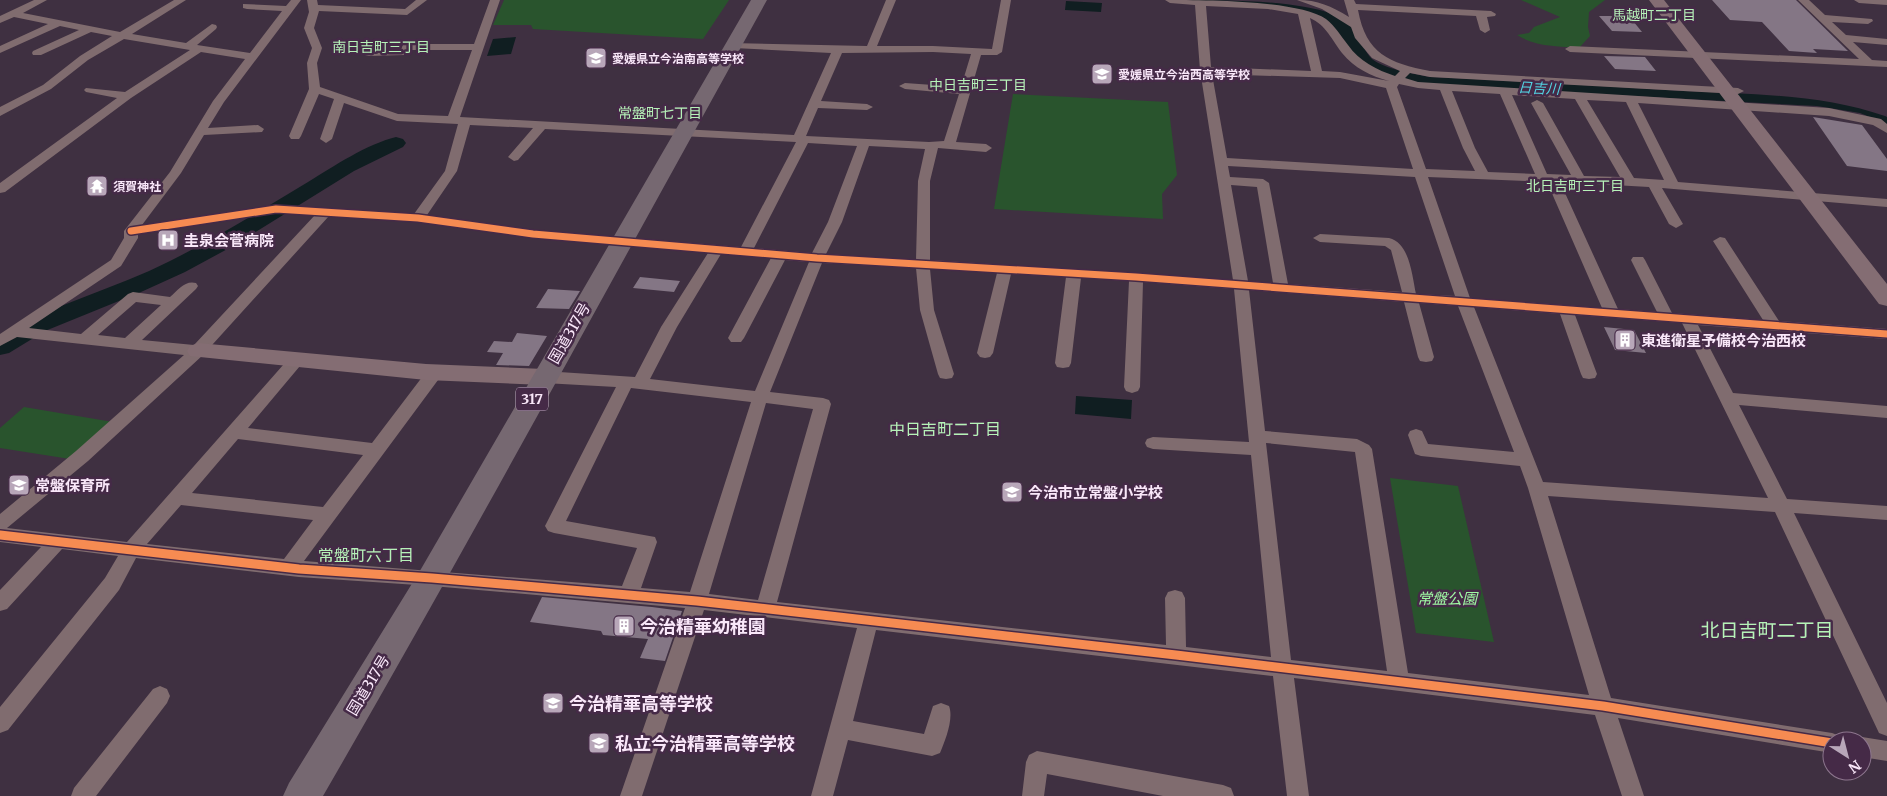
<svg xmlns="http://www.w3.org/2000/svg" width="1887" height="796" viewBox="0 0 1887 796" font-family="Merriweather,'Noto Sans JP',serif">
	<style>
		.green { fill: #29542d }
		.water { fill: #101e21 }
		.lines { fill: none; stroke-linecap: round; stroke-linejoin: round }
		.river { fill: #101e21; fill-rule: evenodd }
		.building { fill: #847685 }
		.street { fill: #806c6f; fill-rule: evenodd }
		.secondary { fill: #846d73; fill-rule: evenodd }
		.highway { fill: #766871; fill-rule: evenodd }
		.cycleway-far1-casing { stroke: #452a47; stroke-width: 10 }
		.cycleway-casing { stroke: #452a47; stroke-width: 12 }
		.cycleway-far1 { stroke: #f68b52; stroke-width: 7 }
		.cycleway { stroke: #f68b52; stroke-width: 9 }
		.labels { text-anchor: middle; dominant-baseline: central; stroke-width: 5; stroke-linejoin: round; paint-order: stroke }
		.far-poi-label { font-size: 12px; font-weight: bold; fill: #f9e7f9; stroke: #452a47; text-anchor: start }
		.far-neighbourhood-label { font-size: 14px; fill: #b6f2b8; stroke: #452a47 }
		.far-water-label { font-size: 14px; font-style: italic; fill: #53d5e3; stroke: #452a47 }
		.shield { fill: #452a47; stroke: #c3aec4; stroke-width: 1 }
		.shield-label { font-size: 14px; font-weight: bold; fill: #f9e7f9 }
		.poi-label { font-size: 15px; font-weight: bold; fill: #f9e7f9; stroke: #452a47; text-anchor: start }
		.street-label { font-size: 15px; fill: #f9e7f9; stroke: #452a47 }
		.park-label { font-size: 15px; font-style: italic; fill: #9ff8a3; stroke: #452a47 }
		.neighbourhood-label { font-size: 16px; fill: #b6f2b8; stroke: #452a47 }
		.near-poi-label { font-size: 18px; font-weight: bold; fill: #f9e7f9; stroke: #452a47; text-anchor: start }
		.near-neighbourhood-label { font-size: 19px; fill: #b6f2b8; stroke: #452a47 }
	</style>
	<rect width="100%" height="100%" fill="#3f3041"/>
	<path class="green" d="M504,0H729L703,39L533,29L531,25H493Z
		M1521,0H1605L1589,12L1588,27L1590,36L1579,48C1559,46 1535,47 1517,35L1529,33L1534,27L1560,17Z
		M1013,94L1168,102L1177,175L1162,194L1163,219L994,209Z
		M24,407L113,422L70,459L0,448V428Z
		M1390,478L1458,486L1494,642L1416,633Z"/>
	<path class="water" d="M1180,0C1222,0 1295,0 1332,14C1340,19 1351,24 1356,33C1362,41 1364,51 1372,59C1384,69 1415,74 1430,77C1515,81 1599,86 1683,91C1750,94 1822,94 1885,116L1887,117V124L1860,113L1817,106L1427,85C1408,81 1374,74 1360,61C1345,47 1338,25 1319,16C1278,0 1225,4 1180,0Z
		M1066,1L1102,3L1101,12L1065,10Z
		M516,37L511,54L487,56L493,39Z
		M1076,396L1132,400L1131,419L1075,414Z"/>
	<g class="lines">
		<path class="river" d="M396,137L403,139L406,143L403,147L354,171L233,246L185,272L141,292L45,331L9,353L0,355V336C53,304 115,289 170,261C218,237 263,209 308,182C334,166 367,144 396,137Z"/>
	</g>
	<path class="building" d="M1712,0H1796L1848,51L1813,49L1817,53L1789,51L1762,22L1730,20Z
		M1599,16H1629L1642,32L1612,31Z
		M1604,56L1645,57L1656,71L1615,69Z
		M1813,117L1862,125L1887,159V171L1847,166Z
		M640,277L680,281L674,292L633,288Z
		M548,289L580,291L569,309L536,308Z
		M1604,327L1634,330L1646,353L1615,350Z
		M517,333L547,336L529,366L496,365L503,353L487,352L494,341L512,342Z
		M542,597L652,607L682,611L665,661L640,658L648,639L603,635L601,631L530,622Z"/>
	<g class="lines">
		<path class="street" d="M34,0H47L23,13L120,32L174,0H186L132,34L186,43L212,24L216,25L217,27L216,29L197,45L250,53L282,11L247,9L243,8V4L286,6L291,0H301L224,102L208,128L258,125L264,129L262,132L204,135L181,173L142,225L276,205L414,214L445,171L458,124L397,121L344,103L332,139L326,143L320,139L334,99L319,94L301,136L299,139H291L289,136L309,89L307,63L312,48L304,28L309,12L307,0H317L318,5L405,9L416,0H427L407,15L319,11L314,28L322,48L317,63L320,87L398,114L448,116L472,50H410L408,54L404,55L369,56L365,55L364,53L365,51L401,49L403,45L407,44H474L490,0H500L460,117L794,135L831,53L734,48L730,47L729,45L730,43L867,46L886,0H896L877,46H933L992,49L1001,0H1011L1002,52L997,55H981L956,142L986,144L992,148L986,152L938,148L930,181V260L1233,280L1200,70L1195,5L1170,3L1165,0C1202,0 1298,0 1326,19C1335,26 1341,36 1348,45C1359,61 1377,70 1395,76L1400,71L1372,58L1355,38L1351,27L1322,9L1297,0C1318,0 1331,6 1349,17L1344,0H1354L1356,4L1491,11L1496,14L1495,16L1487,17L1490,30L1485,33L1480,30L1476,16L1358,10C1366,54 1389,63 1430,71L1738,88L1744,91L1738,94L1430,77L1410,73L1405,78L1418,82L1829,108L1881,119L1887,124V133L1873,125L1829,116L1638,103L1678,182L1887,199V207L1662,188L1683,224L1676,228L1669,224L1649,187L1560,182L1618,309L1657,312L1631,260L1633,257H1643L1645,260L1672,313L1763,320L1713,241L1720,237L1725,238L1779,321L1887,329V339L1698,325L1733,393L1887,406V418L1739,405L1787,499L1887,506V520L1794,513L1887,703V736L1879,733L1775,512L1548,496L1611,698L1832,733L1840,736L1842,741H1832V753L1618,718L1644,796H1622L1595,715L1294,678L1309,796H1287L1273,676L876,630L853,721L924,734L933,706L941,703L949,706C954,719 945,741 940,753L932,756L848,740L833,796H811L857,628L704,610L642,796H620L685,608L432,586L299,577L136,558L119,590L8,730L0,733V707L105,578L118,556L62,549L7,609L0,611V590L41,547L0,542V514L76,451L184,355L17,337L0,346V334L111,260L124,238V231L170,172L213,101L245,59L201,52L131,98L5,192L0,193V183L117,98L86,92L84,90L86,88L125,92L190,50L124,39L88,60L51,89L0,116V107L43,85L80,56L112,36L91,32L41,55H33L32,53L33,51L79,30L60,26L0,53V46L48,24L14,17L0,23V16ZM1206,6L1268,9L1298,14L1311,71L1211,67ZM1310,18C1326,25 1332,40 1342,53C1354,68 1371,76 1389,81L1340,72L1322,71ZM933,52L971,54L961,87L905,83L899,86L905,89L959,94L944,141L929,142L806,136L818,108L867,110L873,107L867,104L821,101L842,53ZM1212,74L1340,78L1386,88L1413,169L1227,158ZM1399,84L1418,88L1440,90L1463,148L1475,171L1426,169L1397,87ZM1452,91L1500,94L1535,174L1488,172L1475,148ZM1512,95L1575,99L1620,177L1584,176L1543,103L1537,100L1531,103L1571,175L1547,174ZM1587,100L1626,102L1664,180L1634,178ZM470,125L533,128L508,157L514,161L518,160L545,129L796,142L741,247L533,230L427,215L457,171ZM808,143L857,146L828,222L812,253L754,248ZM869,146L925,149L918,181L916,260L826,254L842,222ZM1228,166L1415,177L1455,296L1416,294C1412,276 1410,243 1389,238L1320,234L1313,238L1320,242L1385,246L1391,250L1402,292L1288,284L1269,183L1263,179L1230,177ZM1428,177L1547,182L1602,308L1470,298ZM1231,185L1257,187L1273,283L1248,281ZM276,213L315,215L194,345L142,340L196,289L198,286L196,283C185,280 178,290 170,297L133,292L128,294L81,334L29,328L121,266L138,238V234ZM329,216L418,222L533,238L708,253L661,327L635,377L544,371L538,373L536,377L538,381L544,383L616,387L545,526L548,531L554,533L637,548L622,586L304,561L441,376L443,372L441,368L435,367L429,368L372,443L248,428L305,360L303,356L297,355L291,356L127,542L7,528L88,461L203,355ZM721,254L771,258L728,338L731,342H741L744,338L785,260L809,262L755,391L650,379L677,327ZM822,263L916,268L920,310L938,374L940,378L946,379L952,378L954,374L934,310L930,269L997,273L977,353L980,357L985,358L990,357L993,353L1011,274L1066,277L1055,363L1057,367L1063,368L1069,367L1071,363L1081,278L1129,281L1124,387L1126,391L1132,393L1138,391L1140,387L1143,282L1234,289L1249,442L1153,437L1147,439L1145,443L1147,447L1153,449L1251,455L1271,657L1186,647L1185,598L1182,592L1175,590L1168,592L1165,598L1166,645L777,602L831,404L829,400L823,398L770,392ZM1249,290L1404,302L1418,357L1420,361L1426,362L1432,361L1434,357L1419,303L1458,306L1514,452L1428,444L1422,431L1416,429L1410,431L1408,435L1415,454L1421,456L1520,466L1528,488L1589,695L1408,673L1372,449L1369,445L1357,439L1265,431ZM136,302L161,305L125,338L98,335ZM1474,307L1560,314L1581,374L1583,378L1589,379L1595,378L1597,374L1575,315L1682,323L1768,498L1543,482ZM631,388L751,402L690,592L641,588L657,542L655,537L566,521ZM766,403L813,409L758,600L709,594ZM238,439L363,455L323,507L192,493ZM1266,443L1355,452L1387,671L1291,660ZM181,505L313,520L284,559L147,544Z
			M1798,0H1809L1825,15L1872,19L1873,21L1868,24L1832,22L1846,35L1887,39V45L1853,42L1872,60L1887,61V67L1570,52L1565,49L1570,46L1859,59Z
			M1854,0H1887V5L1859,3Z
			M160,686L167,689L170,696L167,703L96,796H71L74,788L153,689Z
			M1862,737L1887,741V761L1862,757V741H1854Z
			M1037,751L1223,785L1231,788L1234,796H1163L1047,774L1044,796H1022L1026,762L1029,755Z"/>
		<path class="secondary" d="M1649,0H1664L1887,284V306L1879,304Z
			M198,343L426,364L544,369L552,371L556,377L552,383L544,385L426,380L190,356L187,351L190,346Z"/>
		<path class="highway" d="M751,0H767C620,265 475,533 323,796H283L289,783L421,569Z"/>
		<g class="cycleway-far1-casing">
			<path id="cycleway-far1" d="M131,231L276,209L418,218L533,234L817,258L1136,277L1887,334"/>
		</g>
		<g class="cycleway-casing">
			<path id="cycleway" d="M0,535L299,569L432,578L697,601L1176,655L1603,706L1832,743"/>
		</g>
		<use href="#cycleway-far1" class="cycleway-far1"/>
		<use href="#cycleway" class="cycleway"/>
	</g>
	<defs>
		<g id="school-square" transform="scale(1.125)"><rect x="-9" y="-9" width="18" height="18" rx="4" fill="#b8a7b9" stroke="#452a47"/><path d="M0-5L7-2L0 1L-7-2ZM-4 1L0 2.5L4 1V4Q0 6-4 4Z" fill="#fff"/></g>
		<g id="temple-square" transform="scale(1.125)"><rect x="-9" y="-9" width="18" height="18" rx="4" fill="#b8a7b9" stroke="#452a47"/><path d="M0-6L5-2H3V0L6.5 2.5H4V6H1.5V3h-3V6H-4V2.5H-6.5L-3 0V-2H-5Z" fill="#fff"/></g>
		<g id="hospital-square" transform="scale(1.125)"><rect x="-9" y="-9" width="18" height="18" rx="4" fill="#b8a7b9" stroke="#452a47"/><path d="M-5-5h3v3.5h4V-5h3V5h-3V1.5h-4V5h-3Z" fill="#fff"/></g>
		<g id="building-square" transform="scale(1.125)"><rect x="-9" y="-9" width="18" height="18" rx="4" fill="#b8a7b9" stroke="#452a47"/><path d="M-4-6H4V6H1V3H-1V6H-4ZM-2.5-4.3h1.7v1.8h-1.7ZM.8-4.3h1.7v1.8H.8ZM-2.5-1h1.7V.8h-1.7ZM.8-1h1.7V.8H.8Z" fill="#fff"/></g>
	</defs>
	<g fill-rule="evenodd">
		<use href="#school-square" x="596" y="58"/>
		<use href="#school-square" x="1102" y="74"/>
		<use href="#temple-square" x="97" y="186"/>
		<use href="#hospital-square" x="168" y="240"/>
		<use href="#building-square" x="1625" y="340"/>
		<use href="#school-square" x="19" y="485"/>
		<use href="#school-square" x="1012" y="492"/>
		<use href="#building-square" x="624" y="626"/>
		<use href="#school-square" x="553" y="703"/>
		<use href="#school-square" x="599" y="743"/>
	</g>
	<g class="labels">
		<g class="far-poi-label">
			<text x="612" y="58">愛媛県立今治南高等学校</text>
			<text x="1118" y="74">愛媛県立今治西高等学校</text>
			<text x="113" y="186">須賀神社</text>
		</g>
		<g class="far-neighbourhood-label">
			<text x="1654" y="15">馬越町二丁目</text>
			<text x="381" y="47">南日吉町三丁目</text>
			<text x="978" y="85">中日吉町三丁目</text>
			<text x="660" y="113">常盤町七丁目</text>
			<text x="1575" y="186">北日吉町三丁目</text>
		</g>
		<g class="far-water-label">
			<text transform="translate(1539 88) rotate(3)">日吉川</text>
		</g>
		<rect class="shield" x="516" y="387.5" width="32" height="23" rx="4"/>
		<g class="shield-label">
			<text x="532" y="399">317</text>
		</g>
		<g class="poi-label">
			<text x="184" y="240">圭泉会菅病院</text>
			<text x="1641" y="340">東進衛星予備校今治西校</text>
			<text x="35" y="485">常盤保育所</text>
			<text x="1028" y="492">今治市立常盤小学校</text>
		</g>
		<g class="street-label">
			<text transform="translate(569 333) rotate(-60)">国道317号</text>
			<text transform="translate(368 685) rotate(-59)">国道317号</text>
		</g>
		<g class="park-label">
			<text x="1447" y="598">常盤公園</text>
		</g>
		<g class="neighbourhood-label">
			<text x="945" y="429">中日吉町二丁目</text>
			<text x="366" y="555">常盤町六丁目</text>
		</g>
		<g class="near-poi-label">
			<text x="640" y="626">今治精華幼稚園</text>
			<text x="569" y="703">今治精華高等学校</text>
			<text x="615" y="743">私立今治精華高等学校</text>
		</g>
		<g class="near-neighbourhood-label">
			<text x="1767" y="630">北日吉町二丁目</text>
		</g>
	</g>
	<g transform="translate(1847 756) rotate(144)"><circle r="24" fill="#452a47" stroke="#8d768e"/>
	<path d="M0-4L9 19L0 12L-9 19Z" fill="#b8a7b9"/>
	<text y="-8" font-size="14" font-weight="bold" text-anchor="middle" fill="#f9e7f9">N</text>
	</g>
</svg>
